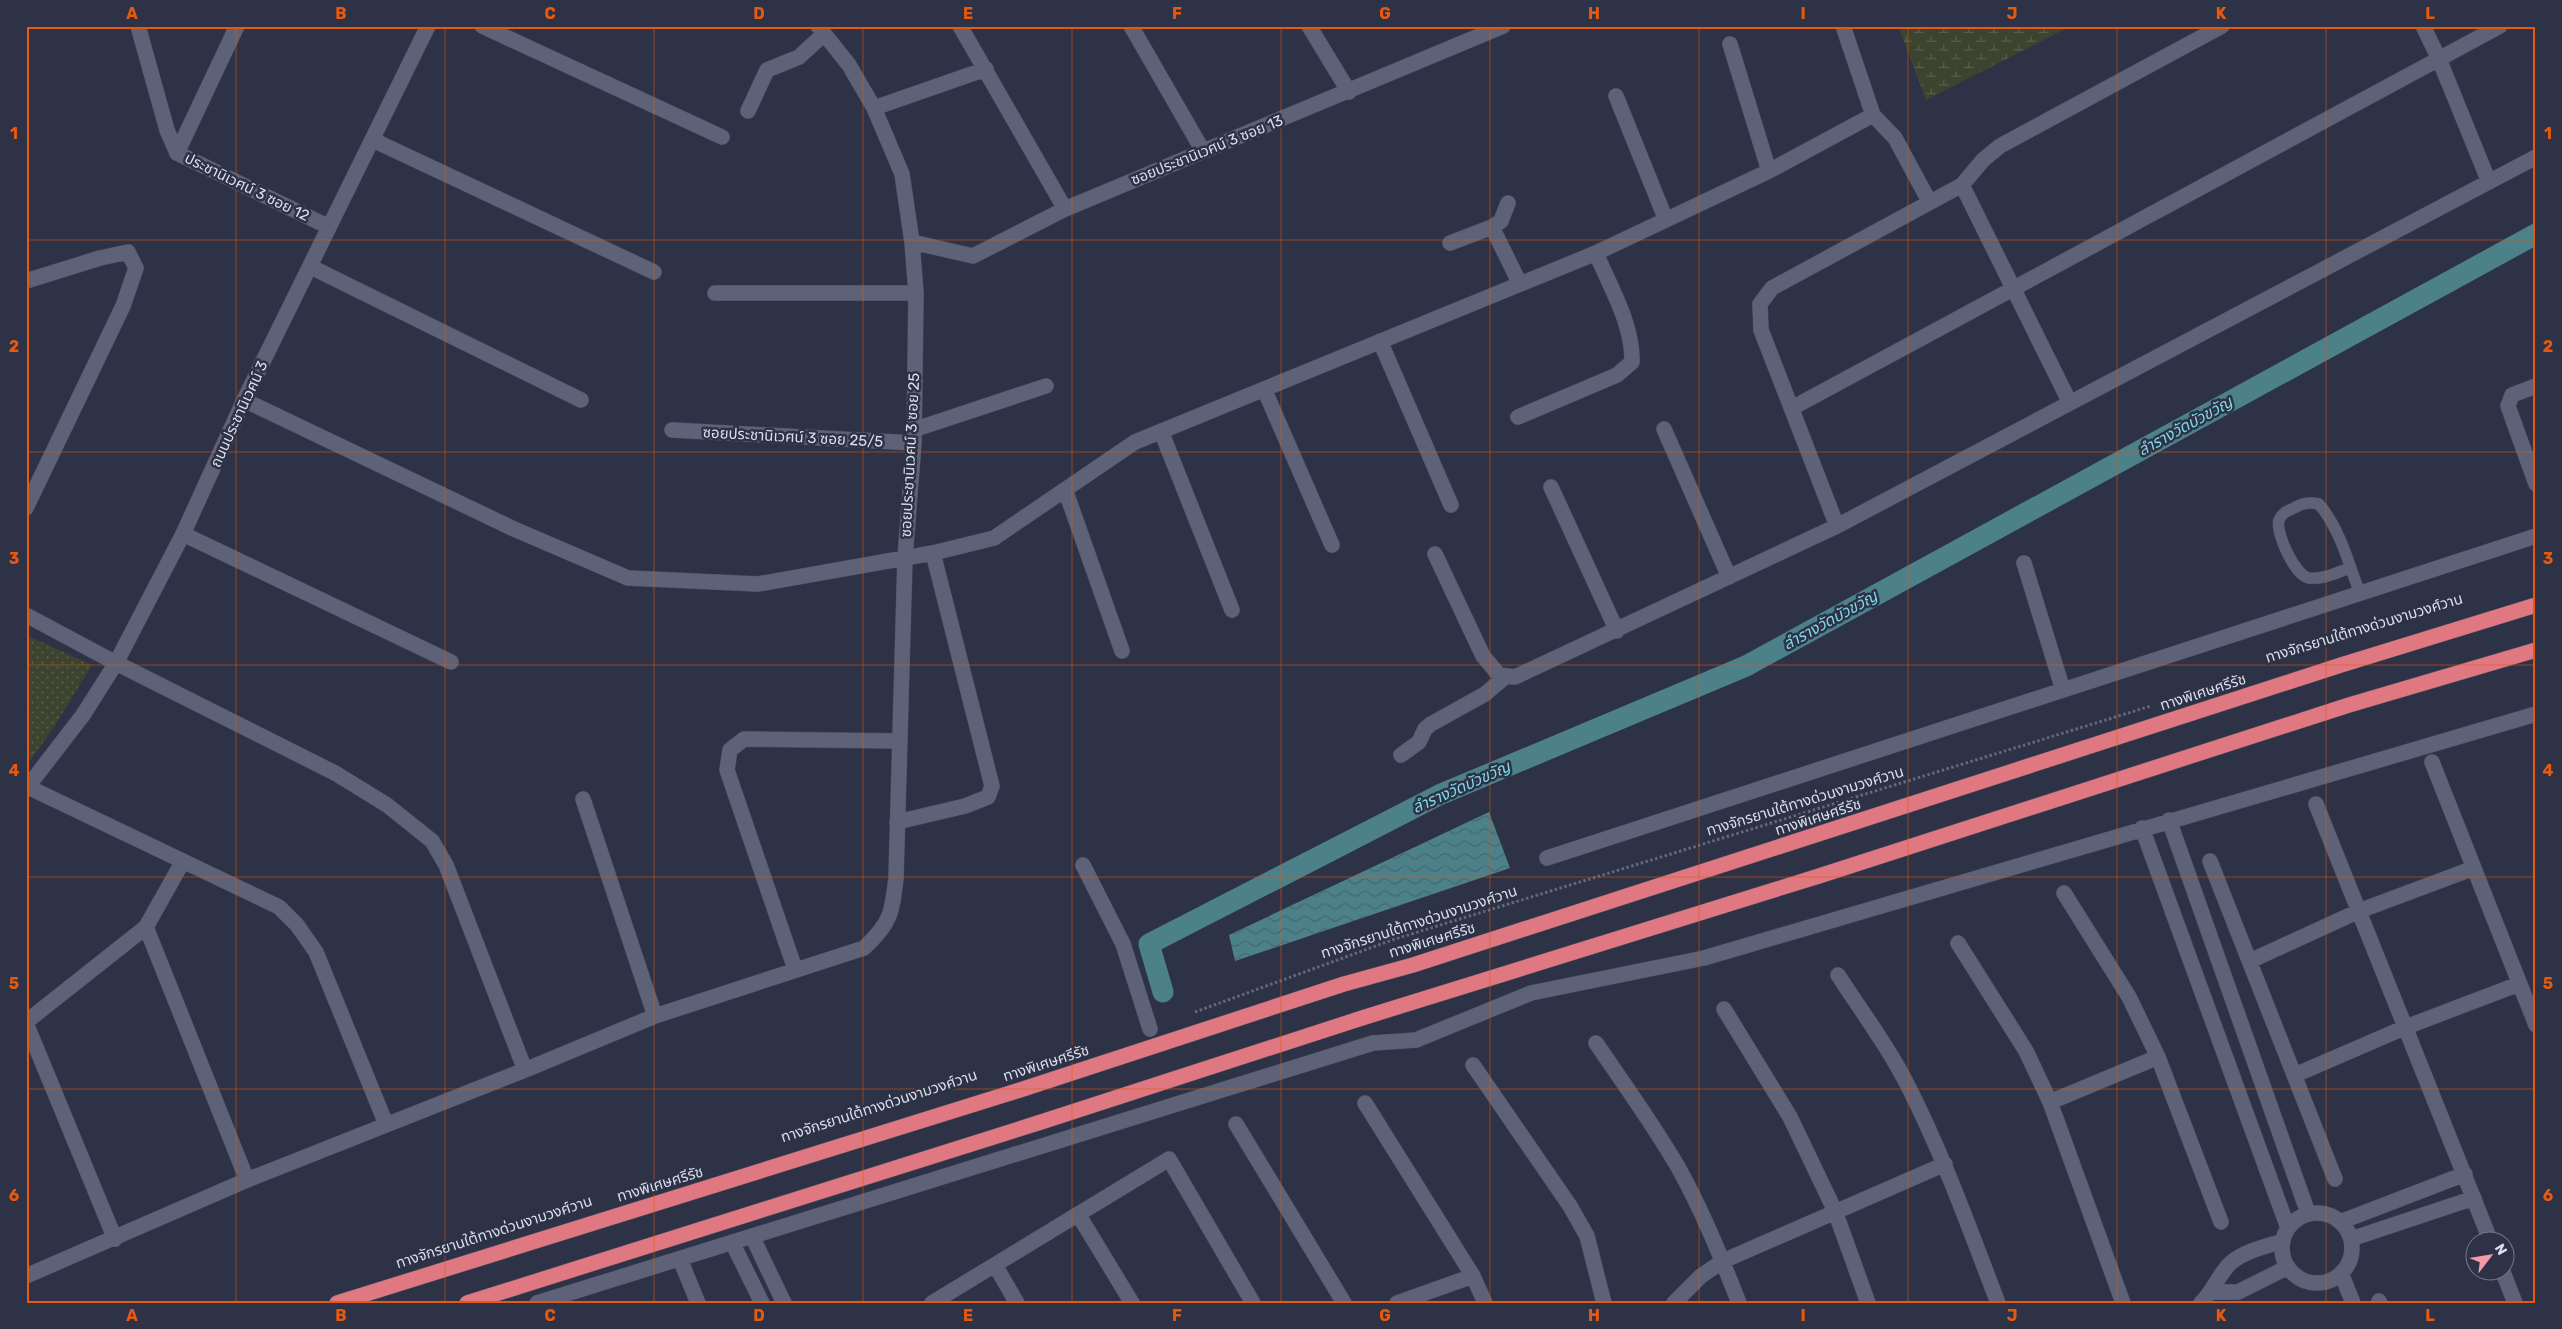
<svg xmlns="http://www.w3.org/2000/svg" width="2562" height="1329" viewBox="0 0 2562 1329" font-family="Rubik,'Noto Sans Thai',sans-serif">
	<style>
		.green { fill: url(#green-dots) }
		.wetland { fill: url(#wetland-marsh) }
		.water { fill: url(#water-waves) }
		.lines { fill: none; stroke-linecap: round; stroke-linejoin: round }
		.canal { stroke: #4c818a; stroke-width: 21 }
		.service-casing { stroke: #4d5061; stroke-width: 12 }
		.minor-casing { stroke: #4d5061; stroke-width: 16 }
		.tertiary-casing { stroke: #4d5061; stroke-width: 16 }
		.motorway-casing { stroke: #4d5061; stroke-width: 16 }
		.path { stroke: #64687a; stroke-width: 3; stroke-dasharray: 2.5 2.5; stroke-linecap: butt }
		.service { stroke: #5e6279; stroke-width: 11 }
		.minor { stroke: #5e6279; stroke-width: 15 }
		.tertiary { stroke: #5e6279; stroke-width: 15 }
		.motorway { stroke: #df7881; stroke-width: 15 }
		.grid { fill: none; stroke: #e8590c; stroke-width: 1; stroke-opacity: 0.55 }
		.labels { text-anchor: middle; dominant-baseline: central; stroke-width: 5; stroke-linejoin: round; paint-order: stroke }
		.street-label { font-size: 15px; fill: #dbdeeb; stroke: #2e3246 }
		.water-label { font-size: 16px; font-style: italic; fill: #7fd8e8; stroke: #2e3246 }
		.neatline { fill: none; stroke: #e8590c; stroke-width: 2 }
		.grid-label { font-size: 16px; text-anchor: middle; font-weight: bold; fill: #e8590c }
	</style>
	<defs>
		<pattern id="green-dots" width="8" height="8" patternUnits="userSpaceOnUse" patternTransform="scale(1.25)"><rect width="8" height="8" fill="#3c432e"/><path d="M2 2h.1M6 6h.1" fill="none" stroke="#585e4c" stroke-width="1.8" stroke-linecap="round"/></pattern>
		<pattern id="wetland-marsh" width="20" height="14" patternUnits="userSpaceOnUse" patternTransform="scale(1.25)"><rect width="20" height="14" fill="#3c432e"/><path d="M1 5h8M5 5V1M11 12h8M15 12V8" fill="none" stroke="#585e4c"/></pattern>
		<pattern id="water-waves" width="16" height="10" patternUnits="userSpaceOnUse" patternTransform="scale(1.25)"><rect width="16" height="10" fill="#4c818a"/><path d="M0 5q4-4 8 0t8 0" fill="none" stroke="#48686f"/></pattern>
	</defs>
	<rect width="100%" height="100%" fill="#2e3246"/>
	<path class="green" d="M26,635L92,665L54,727L26,767Z"/>
	<path class="wetland" d="M1898,26H2071L1926,100Z"/>
	<path class="water" d="M1489,812L1510,868L1235,961L1229,935Z"/>
	<g class="lines">
		<path class="canal" d="M1163,992L1149,944L1439,795L1746,666L2536,234"/>
		<g class="service-casing">
			<path id="service" d="M2350,568C2338,572 2323,580 2309,578C2295,576 2275,532 2279,520C2282,513 2287,511 2294,508C2303,503 2309,502 2319,504C2340,529 2349,564 2360,594"/>
		</g>
		<g class="minor-casing">
			<path id="minor" d="M482,26L722,137
				M960,26L1065,209
				M1131,26L1203,151
				M1309,26L1349,92
				M1843,26L1873,115
				M2423,26L2439,59L2489,182
				M1730,44L1769,171
				M1616,96L1666,220
				M874,108L986,69
				M748,111L767,70L799,57L824,34
				M373,140L654,272
				M177,153L237,26
				M1962,185L2070,403
				M1492,227L1520,284
				M912,242L973,256L1065,209L1503,26
				M1450,243L1492,227L1501,221L1508,203
				M311,267L581,400
				M26,281L100,258L128,252L136,268L123,306L26,508
				M715,293H916
				M1380,341L1451,505
				M2536,386L2512,395L2508,406L2536,484
				M1264,389L1332,545
				M244,400L514,529L628,578L758,584L933,553L994,538L1135,442L1596,253L1769,171L1873,115L1895,138L1929,201
				M1792,408L2500,26
				M1518,417L1617,375L1632,362C1633,324 1610,287 1596,253
				M1664,429L1729,577
				M672,430L914,443
				M913,430L1046,386
				M1161,431L1232,610
				M1551,487L1617,631
				M1066,492L1122,651
				M1837,526L1761,330L1760,304L1772,288L1962,185L1983,160L2000,146L2222,26
				M183,534L451,662
				M1435,554L1483,656L1499,675L1515,677L1837,526L2536,157
				M2024,563L2063,690
				M26,615L116,663L335,773L387,805L432,841L446,865L525,1070
				M1401,755L1419,742L1425,729L1431,724L1485,694L1505,677
				M2432,762L2536,1025
				M28,787L279,907L297,925L316,952L386,1124
				M583,799L655,1016
				M2316,804L2491,1242
				M2169,820L2308,1213
				M897,822L965,806L988,797L992,786L933,553
				M2142,828L2288,1228
				M1547,858L2536,536
				M2210,861L2335,1179
				M1083,865L1123,944L1150,1029
				M2064,893L2129,997L2158,1057L2221,1222
				M146,927L247,1180
				M1958,943L2026,1051L2050,1102L2123,1303
				M2250,961L2359,911L2474,868
				M795,969L727,770L730,750L744,739L900,741
				M1838,975C1862,1012 1889,1048 1909,1088C1944,1157 1970,1230 1998,1303
				M1724,1009L1790,1117L1835,1211L1868,1303
				M26,1022L146,927L183,861
				M26,1023L115,1239
				M1596,1043C1624,1084 1653,1124 1678,1167C1702,1210 1721,1257 1739,1303
				M1473,1065L1570,1206L1587,1236L1604,1303
				M2295,1075L2406,1027L2519,984
				M2050,1102L2158,1057
				M1365,1103L1473,1276L1485,1303
				M1236,1124L1344,1303
				M2282 1248a35 35 0 1 1 70 0a35 35 0 1 1-70 0Z
				M1078,1214L1132,1303
				M2340,1222L2465,1174
				M752,1236L784,1303
				M2351,1239L2474,1198
				M732,1242L762,1303
				M680,1259L698,1303
				M995,1265L1017,1303
				M2503,1272L2515,1303
				M2341,1273L2353,1303
				M26,1276L247,1180L525,1070L655,1016L864,948C891,923 892,913 896,878L905,557L914,443L916,293L912,242L902,174L874,108L849,65L818,26
				M2212,1292H2238L2288,1267
				M2379,1301L2380,1303
				M537,1303L1373,1043L1416,1040L1531,993L1704,958L2536,714
				M932,1303L1169,1159L1253,1303
				M1397,1303L1473,1276
				M1674,1303L1701,1276L1723,1261L1945,1164
				M2201,1303C2212,1292 2217,1279 2226,1268C2238,1252 2265,1247 2283,1241"/>
		</g>
		<g class="tertiary-casing">
			<path id="tertiary" d="M138,26L167,130L177,153L329,227
				M26,789L83,715L116,663L183,534L244,400L428,26"/>
		</g>
		<g class="motorway-casing">
			<path id="motorway" d="M337,1303L1020,1090L1344,984L1413,965L2341,665L2536,605
				M467,1303L1038,1123L1362,1018L1819,876L2349,705L2536,650"/>
		</g>
		<path class="path" d="M1195,1012L1395,939L2151,706"/>
		<use href="#service" class="service"/>
		<use href="#minor" class="minor"/>
		<use href="#tertiary" class="tertiary"/>
		<use href="#motorway" class="motorway"/>
	</g>
	<path class="grid" d="M236,26V1303M445,26V1303M654,26V1303M863,26V1303M1072,26V1303M1281,26V1303M1490,26V1303M1699,26V1303M1908,26V1303M2117,26V1303M2326,26V1303M26,240H2536M26,452H2536M26,665H2536M26,877H2536M26,1089H2536"/>
	<g class="labels">
		<g class="street-label">
			<text transform="translate(1207 150) rotate(-22)">ซอยประชานิเวศน์ 3 ซอย 13</text>
			<text transform="translate(247 187) rotate(26)">ประชานิเวศน์ 3 ซอย 12</text>
			<text transform="translate(239 414) rotate(-65)">ถนนประชานิเวศน์ 3</text>
			<text transform="translate(793 437) rotate(3)">ซอยประชานิเวศน์ 3 ซอย 25/5</text>
			<text transform="translate(910 455) rotate(-87)">ซอยประชานิเวศน์ 3 ซอย 25</text>
			<text transform="translate(2364 628) rotate(-17)">ทางจักรยานใต้ทางด่วนงามวงศ์วาน</text>
			<text transform="translate(2203 692) rotate(-18)">ทางพิเศษศรีรัช</text>
			<text transform="translate(1805 801) rotate(-17)">ทางจักรยานใต้ทางด่วนงามวงศ์วาน</text>
			<text transform="translate(1818 817) rotate(-18)">ทางพิเศษศรีรัช</text>
			<text transform="translate(1419 922) rotate(-18)">ทางจักรยานใต้ทางด่วนงามวงศ์วาน</text>
			<text transform="translate(1432 940) rotate(-17)">ทางพิเศษศรีรัช</text>
			<text transform="translate(1046 1063) rotate(-18)">ทางพิเศษศรีรัช</text>
			<text transform="translate(879 1106) rotate(-18)">ทางจักรยานใต้ทางด่วนงามวงศ์วาน</text>
			<text transform="translate(660 1184) rotate(-17)">ทางพิเศษศรีรัช</text>
			<text transform="translate(494 1232) rotate(-18)">ทางจักรยานใต้ทางด่วนงามวงศ์วาน</text>
		</g>
		<g class="water-label">
			<text transform="translate(2185 426) rotate(-29)">ลำรางวัดบัวขวัญ</text>
			<text transform="translate(1830 620) rotate(-29)">ลำรางวัดบัวขวัญ</text>
			<text transform="translate(1461 787) rotate(-24)">ลำรางวัดบัวขวัญ</text>
		</g>
	</g>
	<rect width="2562" height="1329" fill="none" stroke="#2e3246" stroke-width="55"/>
	<g transform="translate(2490 1256) rotate(59)"><circle r="24" fill="#2e3246" stroke="#737788"/>
	<path d="M0-4L9 19L0 12L-9 19Z" fill="#f49aa6"/>
	<text y="-8" font-size="14" font-weight="bold" text-anchor="middle" fill="#dbdeeb">N</text>
	</g>
	<rect x="28" y="28" width="2506" height="1274" class="neatline"/>
	<g class="grid-label">
		<text x="132" y="19">A</text>
		<text x="341" y="19">B</text>
		<text x="550" y="19">C</text>
		<text x="759" y="19">D</text>
		<text x="968" y="19">E</text>
		<text x="1177" y="19">F</text>
		<text x="1385" y="19">G</text>
		<text x="1594" y="19">H</text>
		<text x="1803" y="19">I</text>
		<text x="2012" y="19">J</text>
		<text x="2221" y="19">K</text>
		<text x="2430" y="19">L</text>
		<text x="14" y="139">1</text>
		<text x="2548" y="139">1</text>
		<text x="14" y="352">2</text>
		<text x="2548" y="352">2</text>
		<text x="14" y="564">3</text>
		<text x="2548" y="564">3</text>
		<text x="14" y="776">4</text>
		<text x="2548" y="776">4</text>
		<text x="14" y="989">5</text>
		<text x="2548" y="989">5</text>
		<text x="14" y="1201">6</text>
		<text x="2548" y="1201">6</text>
		<text x="132" y="1321">A</text>
		<text x="341" y="1321">B</text>
		<text x="550" y="1321">C</text>
		<text x="759" y="1321">D</text>
		<text x="968" y="1321">E</text>
		<text x="1177" y="1321">F</text>
		<text x="1385" y="1321">G</text>
		<text x="1594" y="1321">H</text>
		<text x="1803" y="1321">I</text>
		<text x="2012" y="1321">J</text>
		<text x="2221" y="1321">K</text>
		<text x="2430" y="1321">L</text>
	</g>
</svg>
